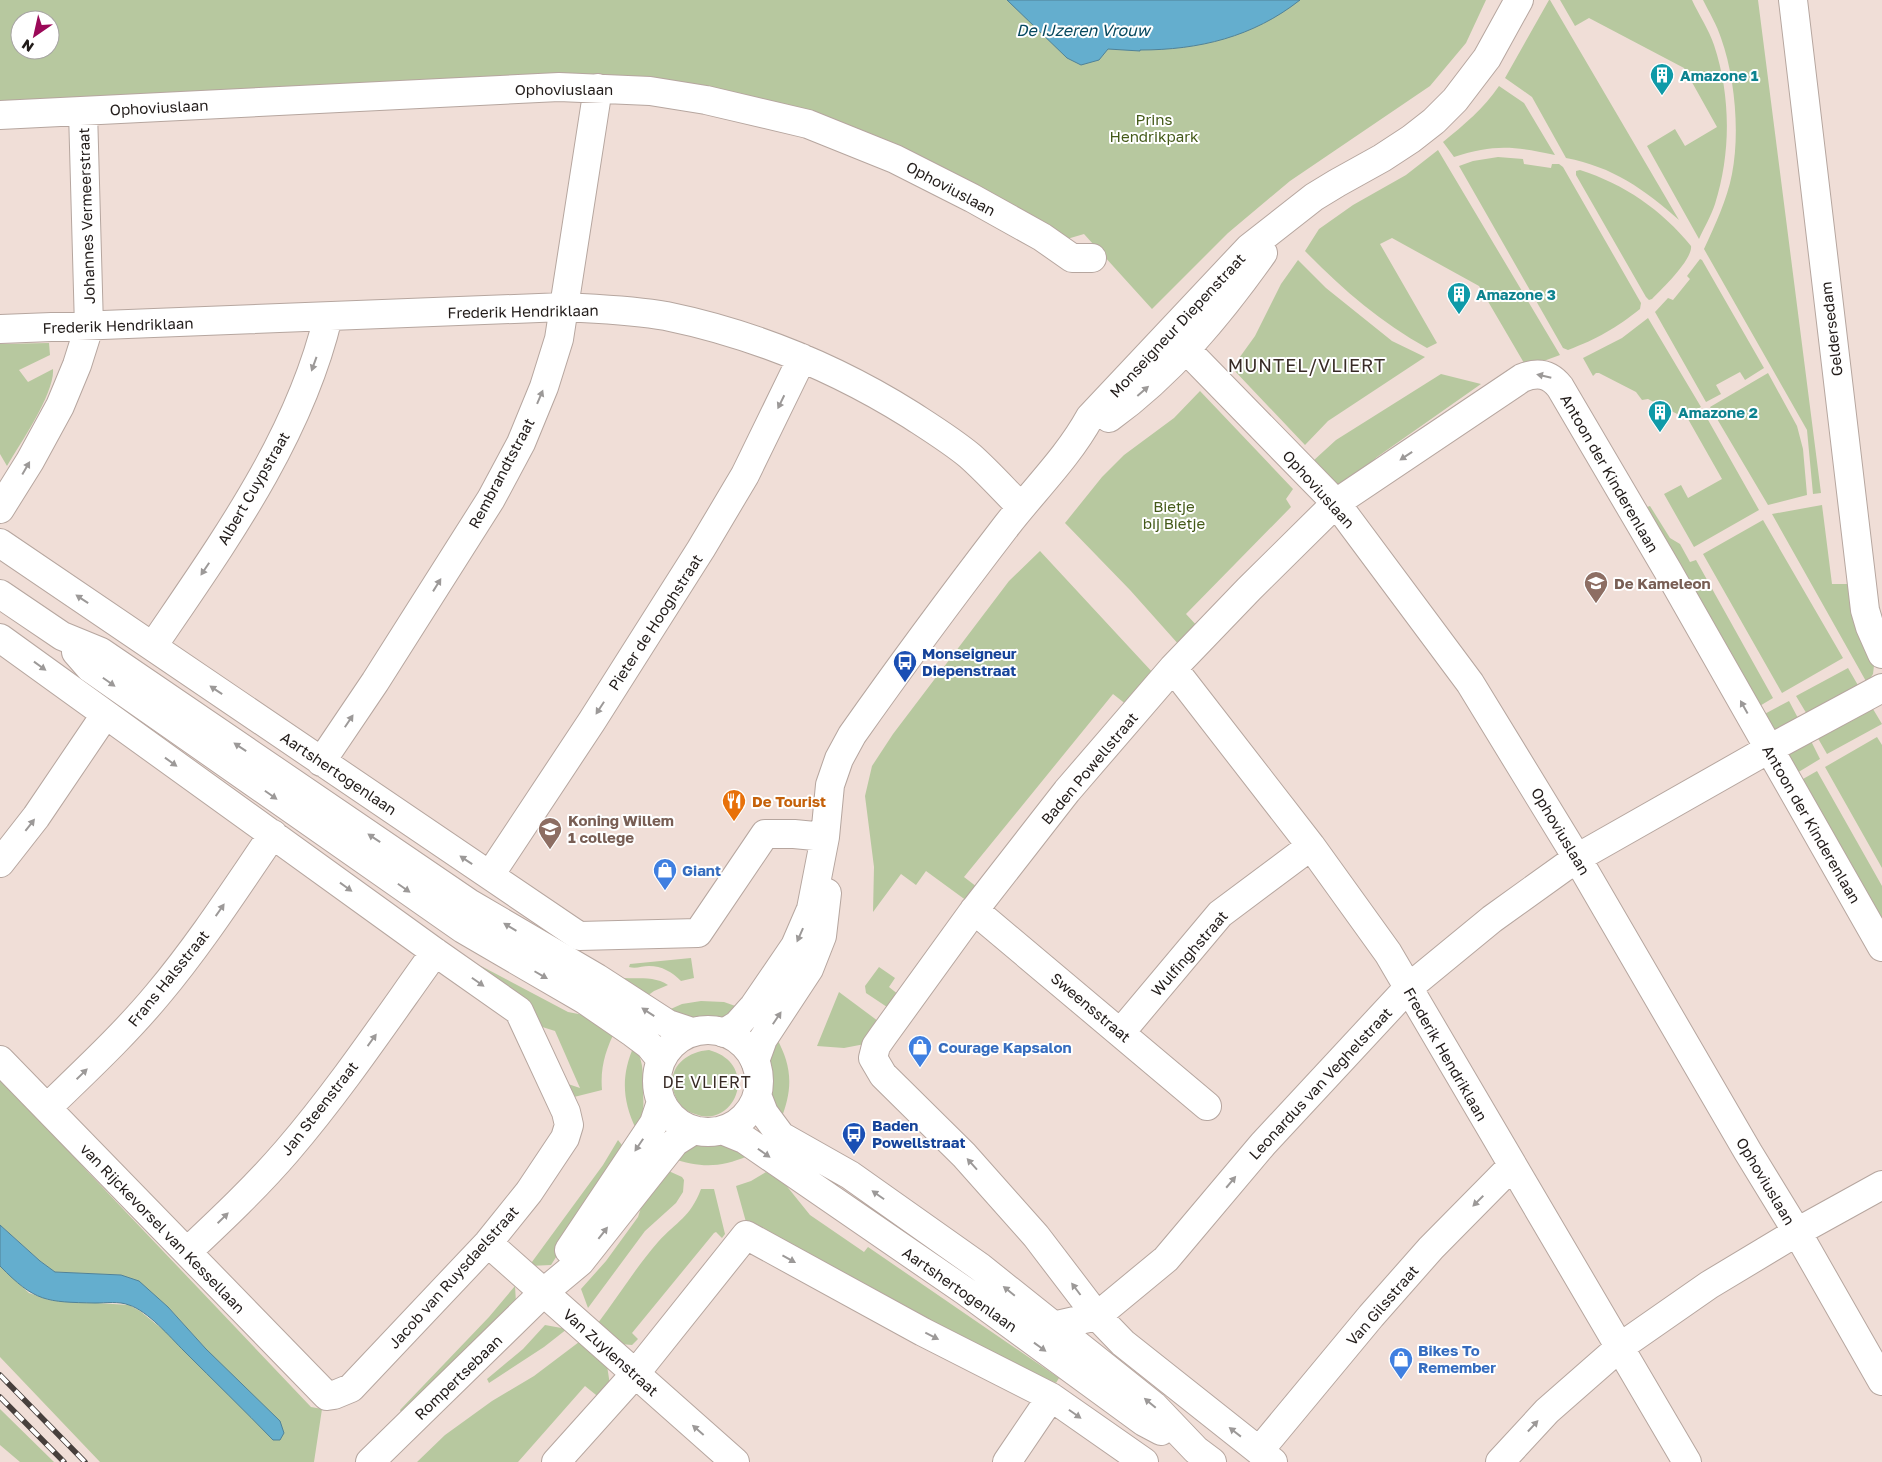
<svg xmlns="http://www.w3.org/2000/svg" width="1882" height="1462" viewBox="0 0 1882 1462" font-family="'Golos Text',sans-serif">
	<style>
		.green { fill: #b7c89f; fill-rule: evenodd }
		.water { fill: #64aece; stroke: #508298 }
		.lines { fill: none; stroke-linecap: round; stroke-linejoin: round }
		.minor-casing { stroke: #b6a69f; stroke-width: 30 }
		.tertiary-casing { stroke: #b6a69f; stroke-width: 30 }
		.minor { stroke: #fff; stroke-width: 28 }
		.tertiary { stroke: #fff; stroke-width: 28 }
		.rail-casing { stroke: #473f3c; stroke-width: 5.5 }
		.rail { stroke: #fff; stroke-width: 4; stroke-dasharray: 11; stroke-linecap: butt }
		.oneway { fill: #9c9998 }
		.labels { text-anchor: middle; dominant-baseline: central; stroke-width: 4; stroke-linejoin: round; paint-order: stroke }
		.culture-label { font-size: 15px; font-weight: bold; fill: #0d838f; stroke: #fff; text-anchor: start }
		.street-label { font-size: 15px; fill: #221c1a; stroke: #fff }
		.park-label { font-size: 15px; fill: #445a19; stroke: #fff }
		.education-label { font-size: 15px; font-weight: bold; fill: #785e54; stroke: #fff; text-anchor: start }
		.transit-label { font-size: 15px; font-weight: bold; fill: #164399; stroke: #fff; text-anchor: start }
		.food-label { font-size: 15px; font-weight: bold; fill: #c56008; stroke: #fff; text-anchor: start }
		.shop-label { font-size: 15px; font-weight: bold; fill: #366cbe; stroke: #fff; text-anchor: start }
		.water-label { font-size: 16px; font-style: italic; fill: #07495f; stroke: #fff }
		.neighbourhood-label { font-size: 16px; letter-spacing: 1px; fill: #372a25; stroke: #fff }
		.quarter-label { font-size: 18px; letter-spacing: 1px; fill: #372a25; stroke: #fff }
	</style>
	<rect width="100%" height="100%" fill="#f0ded7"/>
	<path class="green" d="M0,0H1486L1466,43L1430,86L1290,181L1228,233L1152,309L1084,234L1067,239L711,91L68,98L0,101ZM20,20H50V50H20Z
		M1549,0H1550L1679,220C1644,189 1613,167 1566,158L1532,97L1505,78Z
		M1560,0H1692C1699,15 1709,30 1714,45C1731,96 1731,153 1715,204C1711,216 1704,228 1699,239L1647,146L1675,129L1685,146L1717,127L1684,68L1589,18L1575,26Z
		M1703,0H1758L1821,493L1813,494L1807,430L1704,249C1715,225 1727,200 1732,174C1740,133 1735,77 1721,38C1717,25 1709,12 1703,0Z
		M1499,86L1524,103L1555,155C1514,146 1494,144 1454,157L1443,142C1464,125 1484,108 1499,86Z
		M1438,150L1560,355L1541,362L1524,363L1479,286L1392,238L1380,244L1437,343L1427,348C1380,322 1342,289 1305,251L1319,229L1353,205L1406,175Z
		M1498,157L1523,159L1524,164L1551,168L1552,164H1559L1563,167L1641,303L1640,309C1616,328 1597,339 1568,350L1563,348L1459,166L1473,161Z
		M1580,170C1624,184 1662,210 1691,246C1693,259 1662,289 1652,299L1649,300L1646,297L1576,175V171Z
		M1700,259L1702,260L1764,368L1745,380L1740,372L1716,385L1721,394L1706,402L1655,312L1668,298L1673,300L1690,279L1687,276Z
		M1298,260L1326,288L1392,341L1425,357L1328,421L1305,445L1232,368L1255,336L1281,284Z
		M1648,318L1701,407L1683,417L1648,399L1642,400L1636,392L1599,373H1596L1593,376L1583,358L1622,338Z
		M49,343L50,355L19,370L28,382L53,369C55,393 20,444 7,466L0,454V344Z
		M1768,373L1797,426L1803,449L1807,495L1768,505L1710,407Z
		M1441,374L1481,384L1377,457L1340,489L1313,461L1336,440Z
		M1200,391L1293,489L1286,499L1291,507L1186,614L1199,628L1180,646L1130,590L1065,523L1102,477L1124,455L1174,418Z
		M1703,411L1759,510L1694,547L1664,494L1681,485L1688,498L1722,479L1688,419Z
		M1822,505L1832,584H1851L1875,657L1873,674L1867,683L1772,514Z
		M1650,506L1670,538L1680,544L1690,562L1696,560L1773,698L1753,710L1755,700L1647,507Z
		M1763,520L1843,658L1782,693L1703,554Z
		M1040,551L1154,674L1127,705L1113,694L964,877L977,887L967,901L926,871L916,885L901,874L873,912L874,867L865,796L872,766L893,734L1009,581Z
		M1848,668L1859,687L1808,716L1796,696Z
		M1789,701L1799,720C1778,732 1778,734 1759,717Z
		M1870,704L1882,724L1827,754L1816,735Z
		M1809,737L1820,759L1792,776L1787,757L1791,749Z
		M1877,737L1882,745V868L1825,767Z
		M1817,771L1882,886V921L1796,783Z
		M691,958L694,978L681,981C672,972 662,966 649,966C642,966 636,969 629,967L630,964Z
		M481,966L568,1012L594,1017L616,1029C606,1049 600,1067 602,1090L570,1098L559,1081L580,1088L555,1031L533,1024L476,974Z
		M879,967L895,978L889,987L899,995L887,1007L866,993L865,986Z
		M623,978C638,979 655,976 668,985L654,991L643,999L620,983Z
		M839,992L882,1024L870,1043L844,1048L817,1046Z
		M701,1001L724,1002L741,1008L719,1021L706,1019L689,1021L664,1012L682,1004Z
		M776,1037C793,1068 793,1089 780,1122L769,1099L770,1081L767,1053Z
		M634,1046C643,1059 643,1070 643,1087C643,1106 646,1110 636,1129C622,1100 621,1075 634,1046Z
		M709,1050C761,1064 735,1130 695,1114C687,1112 681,1107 677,1100C663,1073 682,1052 709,1050Z
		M0,1076L88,1172L311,1407L322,1409L314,1462H100L0,1357V1266L29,1293L49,1300L129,1305L140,1311L161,1328L206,1349L168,1307L139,1282L121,1275L55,1272L40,1261L0,1225Z
		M618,1140L625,1149L551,1265L529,1266L603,1165Z
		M693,1146H727L748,1156C719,1168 701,1168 671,1158Z
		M662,1168L682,1177L684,1180L683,1192L676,1203L645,1231L588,1308L581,1289L606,1261L638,1217L648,1186Z
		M766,1172L785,1184L810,1215L864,1252L868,1247L1059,1378L1056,1383L927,1322L746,1222L736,1186L751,1181Z
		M701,1189H714L725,1234L722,1238L716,1232L714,1233L632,1333L638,1339L632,1345L620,1344L598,1323C618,1297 636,1267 658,1242C677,1221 690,1218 701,1189Z
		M515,1286L516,1303L402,1414L400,1410L489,1317Z
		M545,1325L567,1329L544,1347L489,1383L487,1379L523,1349Z
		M583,1339L606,1359L610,1385L601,1399L585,1386L518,1462H417L445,1435L492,1401L534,1376Z
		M0,1409L54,1462H20L0,1445Z"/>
	<path class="water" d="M1007,0H1300C1253,37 1199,50 1140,50V51L1108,49L1099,60L1081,65L1067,58Z
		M0,1225L40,1261L55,1272L121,1275L139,1281L168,1307L206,1349L280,1421L284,1433L280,1440H273C244,1410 214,1381 184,1351C170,1337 148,1311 129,1305C119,1301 106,1303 95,1303C46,1302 35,1302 0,1266Z"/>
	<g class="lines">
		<g class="minor-casing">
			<path id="minor" d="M1793,0L1865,610L1870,627L1882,654
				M0,115L559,87L650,91L706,100L808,124L895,159L972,198L1042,237L1072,258H1092
				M0,329L564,307C598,309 633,310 666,316C753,334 836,368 911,415C931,428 952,441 970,456C988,472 1004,490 1021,507
				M1170,333L1336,503L1470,683L1577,858L1748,1152L1797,1232L1882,1381
				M1109,418C1170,374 1219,315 1263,253
				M0,509L30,461L60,406L77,365L89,327L83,111
				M0,543L579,936L698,933L765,834H794L825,837
				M0,638L435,952L519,1011L566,1112L569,1125L565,1138L529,1192L488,1243L351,1388L334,1395L327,1396L0,1060
				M153,646C222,544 299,439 328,317
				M1173,668L1311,846L1388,953L1687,1462
				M321,762L375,682L491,499L521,443L544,387L559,339L598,88
				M0,863L36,817L105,715
				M490,875L592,721L701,549L745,475L802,358
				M974,910L1207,1106
				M1121,1032L1220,914L1311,846
				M724,1033L737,1025L754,1006L795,946L811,909L825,837L830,785L839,759L852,735C902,664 954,594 1007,525C1035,489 1068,457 1090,417L1249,248L1314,197L1337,183L1382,158L1411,139L1434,121L1455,100L1487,58L1519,0
				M755,1061L763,1039L809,969L822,936L827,893
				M47,1108C85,1071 124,1035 158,994C200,944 236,888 273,834
				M488,1243L735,1462
				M188,1251C222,1219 256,1187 287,1151C341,1088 387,1019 435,952
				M1053,1326L1097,1316L1166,1259L1263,1144L1408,988L1492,919L1577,858L1769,749L1882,688
				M1259,1451L1371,1316L1431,1248L1512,1166
				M556,1462L635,1374L746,1235L923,1332L1051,1397L1144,1462
				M1007,1462L1051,1397
				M1273,1462L1123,1343L1097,1316L1036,1236L964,1155L883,1075L873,1058L876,1046L883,1036L972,913L1067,791L1173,668L1249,589L1336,503L1522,378C1537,372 1549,373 1560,387L1668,571L1882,947
				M1500,1462L1547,1411L1620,1347L1709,1285L1797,1232L1882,1185"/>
		</g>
		<g class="tertiary-casing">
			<path id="tertiary" d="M0,594L62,636L101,652L469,903L597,978L668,1024L692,1032
				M76,652L90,668L463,929L585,1000L633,1033L649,1045L661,1060
				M657 1081a51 51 0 1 1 102 0a51 51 0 1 1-102 0Z
				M757,1095L764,1113L781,1136L850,1175L980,1267L1154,1406L1196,1450L1212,1462
				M722,1130L744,1139L965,1291L1144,1422L1161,1431
				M569,1250L654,1123L661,1102
				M370,1462L544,1292L580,1262L675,1142L694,1130"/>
		</g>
		<use href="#minor" class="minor"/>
		<use href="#tertiary" class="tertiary"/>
		<g class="rail-casing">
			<path id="rail" d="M0,1375L85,1462
				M0,1397L64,1462"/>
		</g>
		<use href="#rail" class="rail"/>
	</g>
	<defs><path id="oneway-solid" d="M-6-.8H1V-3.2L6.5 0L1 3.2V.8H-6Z" transform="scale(1.25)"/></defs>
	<g class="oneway">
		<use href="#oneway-solid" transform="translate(314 364) rotate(110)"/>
		<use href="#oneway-solid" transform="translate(1544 376) rotate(-167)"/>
		<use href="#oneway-solid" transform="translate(1143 391) rotate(-41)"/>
		<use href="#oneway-solid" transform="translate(540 397) rotate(-67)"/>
		<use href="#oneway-solid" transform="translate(781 402) rotate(116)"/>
		<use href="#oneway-solid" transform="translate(1406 456) rotate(146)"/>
		<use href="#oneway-solid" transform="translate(26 468) rotate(-60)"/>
		<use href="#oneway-solid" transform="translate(205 569) rotate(124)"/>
		<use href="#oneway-solid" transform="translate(437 585) rotate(-58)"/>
		<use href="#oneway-solid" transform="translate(82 599) rotate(-146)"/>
		<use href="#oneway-solid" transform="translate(40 666) rotate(36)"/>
		<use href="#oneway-solid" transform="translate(109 682) rotate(35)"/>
		<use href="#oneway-solid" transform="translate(216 690) rotate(-146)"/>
		<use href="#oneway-solid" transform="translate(1744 707) rotate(-119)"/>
		<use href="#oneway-solid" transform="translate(600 708) rotate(123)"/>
		<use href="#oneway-solid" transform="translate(349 721) rotate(-56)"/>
		<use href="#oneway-solid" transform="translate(240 747) rotate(-146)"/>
		<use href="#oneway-solid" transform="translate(171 762) rotate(36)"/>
		<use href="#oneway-solid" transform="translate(271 795) rotate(35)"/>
		<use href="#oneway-solid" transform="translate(30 825) rotate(-52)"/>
		<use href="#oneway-solid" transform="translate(374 838) rotate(-146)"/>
		<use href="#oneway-solid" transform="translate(466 860) rotate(-146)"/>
		<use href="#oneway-solid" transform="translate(346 887) rotate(36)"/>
		<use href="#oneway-solid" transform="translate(404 888) rotate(35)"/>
		<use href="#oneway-solid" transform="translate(220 910) rotate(-55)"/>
		<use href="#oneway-solid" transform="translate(510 927) rotate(-149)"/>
		<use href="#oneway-solid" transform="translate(800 935) rotate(114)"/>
		<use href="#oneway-solid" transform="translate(541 975) rotate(30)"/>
		<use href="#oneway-solid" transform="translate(478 982) rotate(35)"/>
		<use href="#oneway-solid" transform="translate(648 1012) rotate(-147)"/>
		<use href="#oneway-solid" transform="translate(777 1018) rotate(-56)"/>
		<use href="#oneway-solid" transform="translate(372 1040) rotate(-54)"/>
		<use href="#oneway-solid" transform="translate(82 1074) rotate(-44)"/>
		<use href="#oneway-solid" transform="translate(639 1145) rotate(124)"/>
		<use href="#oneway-solid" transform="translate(764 1153) rotate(35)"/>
		<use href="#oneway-solid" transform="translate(972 1164) rotate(-132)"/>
		<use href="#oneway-solid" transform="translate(1231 1182) rotate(-50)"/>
		<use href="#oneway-solid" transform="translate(878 1195) rotate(-145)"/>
		<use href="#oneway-solid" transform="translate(1478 1201) rotate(135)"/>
		<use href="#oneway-solid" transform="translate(223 1218) rotate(-44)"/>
		<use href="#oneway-solid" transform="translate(603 1233) rotate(-52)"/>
		<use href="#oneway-solid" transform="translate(789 1259) rotate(29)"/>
		<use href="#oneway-solid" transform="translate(1076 1289) rotate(-127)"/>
		<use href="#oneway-solid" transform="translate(1009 1291) rotate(-141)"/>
		<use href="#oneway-solid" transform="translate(932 1336) rotate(27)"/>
		<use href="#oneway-solid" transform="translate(1040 1347) rotate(36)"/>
		<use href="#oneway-solid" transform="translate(1150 1403) rotate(-140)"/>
		<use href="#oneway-solid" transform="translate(1075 1414) rotate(35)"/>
		<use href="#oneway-solid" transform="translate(1533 1426) rotate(-47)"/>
		<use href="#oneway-solid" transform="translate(698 1430) rotate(-139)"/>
		<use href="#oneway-solid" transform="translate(1235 1432) rotate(-142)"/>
	</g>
	<defs>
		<g id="building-pin" transform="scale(1.25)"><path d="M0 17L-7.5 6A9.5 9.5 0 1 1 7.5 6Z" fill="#0f9aa8" stroke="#fff"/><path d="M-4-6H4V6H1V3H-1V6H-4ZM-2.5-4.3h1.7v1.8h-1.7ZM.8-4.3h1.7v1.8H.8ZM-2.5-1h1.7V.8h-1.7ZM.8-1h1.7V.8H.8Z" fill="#fff"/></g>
		<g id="school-pin" transform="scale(1.25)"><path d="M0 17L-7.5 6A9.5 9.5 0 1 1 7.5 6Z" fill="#8d6e63" stroke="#fff"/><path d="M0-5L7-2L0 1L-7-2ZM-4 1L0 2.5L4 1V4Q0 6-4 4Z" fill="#fff"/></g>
		<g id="bus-pin" transform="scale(1.25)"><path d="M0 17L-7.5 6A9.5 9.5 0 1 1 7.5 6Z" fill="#1a4fb4" stroke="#fff"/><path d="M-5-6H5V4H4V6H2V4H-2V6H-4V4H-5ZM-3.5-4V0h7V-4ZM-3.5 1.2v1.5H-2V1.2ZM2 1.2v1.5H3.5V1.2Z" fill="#fff"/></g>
		<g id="restaurant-pin" transform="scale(1.25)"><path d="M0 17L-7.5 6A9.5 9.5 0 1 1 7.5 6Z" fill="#e8710a" stroke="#fff"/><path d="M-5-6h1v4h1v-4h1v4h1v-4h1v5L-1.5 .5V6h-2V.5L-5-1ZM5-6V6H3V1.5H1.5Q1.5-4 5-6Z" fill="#fff"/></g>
		<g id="shop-pin" transform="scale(1.25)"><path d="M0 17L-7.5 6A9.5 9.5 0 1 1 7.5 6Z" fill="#3f7fe0" stroke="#fff"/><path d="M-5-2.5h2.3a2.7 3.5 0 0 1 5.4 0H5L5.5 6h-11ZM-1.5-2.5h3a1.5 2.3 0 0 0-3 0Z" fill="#fff"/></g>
	</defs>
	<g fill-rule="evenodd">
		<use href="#building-pin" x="1662" y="75"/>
		<use href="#building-pin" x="1459" y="294"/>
		<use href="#building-pin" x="1660" y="412"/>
		<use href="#school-pin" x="1596" y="583"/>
		<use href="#bus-pin" x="905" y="662"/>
		<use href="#restaurant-pin" x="734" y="801"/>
		<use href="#school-pin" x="550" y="829"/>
		<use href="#shop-pin" x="665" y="870"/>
		<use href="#shop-pin" x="920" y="1047"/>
		<use href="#bus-pin" x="854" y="1134"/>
		<use href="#shop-pin" x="1401" y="1359"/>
	</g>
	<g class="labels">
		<g class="culture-label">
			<text x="1680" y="75">Amazone 1</text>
			<text x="1476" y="294">Amazone 3</text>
			<text x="1678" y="412">Amazone 2</text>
		</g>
		<g class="street-label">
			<text x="564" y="89">Ophoviuslaan</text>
			<text transform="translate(159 107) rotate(-3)">Ophoviuslaan</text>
			<text transform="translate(951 188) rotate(28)">Ophoviuslaan</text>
			<text transform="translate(86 216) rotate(-92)">Johannes Vermeerstraat</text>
			<text transform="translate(523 311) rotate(-1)">Frederik Hendriklaan</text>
			<text transform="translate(118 325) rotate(-2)">Frederik Hendriklaan</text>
			<text transform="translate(1177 325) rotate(-47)">Monseigneur Diepenstraat</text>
			<text transform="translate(1831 329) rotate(-97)">Geldersedam</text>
			<text transform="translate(501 473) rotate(-62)">Rembrandtstraat</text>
			<text transform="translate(1610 473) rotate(60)">Antoon der Kinderenlaan</text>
			<text transform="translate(253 488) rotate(-60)">Albert Cuypstraat</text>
			<text transform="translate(1319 489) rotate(48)">Ophoviuslaan</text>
			<text transform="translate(655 622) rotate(-57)">Pieter de Hooghstraat</text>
			<text transform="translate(1089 768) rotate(-50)">Baden Powellstraat</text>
			<text transform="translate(339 773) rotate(34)">Aartshertogenlaan</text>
			<text transform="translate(1812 824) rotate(60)">Antoon der Kinderenlaan</text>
			<text transform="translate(1561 831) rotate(59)">Ophoviuslaan</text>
			<text transform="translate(1189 953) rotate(-49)">Wulfinghstraat</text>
			<text transform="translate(168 978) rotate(-51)">Frans Halsstraat</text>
			<text transform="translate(1091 1007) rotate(40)">Sweensstraat</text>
			<text transform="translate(1446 1054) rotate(60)">Frederik Hendriklaan</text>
			<text transform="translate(1320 1083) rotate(-47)">Leonardus van Veghelstraat</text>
			<text transform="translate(319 1108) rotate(-52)">Jan Steenstraat</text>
			<text transform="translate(1766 1181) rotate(59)">Ophoviuslaan</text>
			<text transform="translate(163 1228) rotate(46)">van Rijckevorsel van Kessellaan</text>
			<text transform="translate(453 1277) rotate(-48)">Jacob van Ruysdaelstraat</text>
			<text transform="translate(960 1289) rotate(35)">Aartshertogenlaan</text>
			<text transform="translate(1382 1305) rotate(-49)">Van Gilsstraat</text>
			<text transform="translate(611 1352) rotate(42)">Van Zuylenstraat</text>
			<text transform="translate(458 1377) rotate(-44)">Rompertsebaan</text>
		</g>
		<g class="park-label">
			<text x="1154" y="119">Prins<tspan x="1154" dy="17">Hendrikpark</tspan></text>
			<text x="1174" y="506">Bietje<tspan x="1174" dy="17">bij Bietje</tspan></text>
		</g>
		<g class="education-label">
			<text x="1614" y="583">De Kameleon</text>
			<text x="568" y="820">Koning Willem<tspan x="568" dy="17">1 college</tspan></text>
		</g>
		<g class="transit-label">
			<text x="922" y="653">Monseigneur<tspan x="922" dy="17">Diepenstraat</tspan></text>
			<text x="872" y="1125">Baden<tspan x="872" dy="17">Powellstraat</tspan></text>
		</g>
		<g class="food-label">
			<text x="752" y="801">De Tourist</text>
		</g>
		<g class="shop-label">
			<text x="682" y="870">Giant</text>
			<text x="938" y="1047">Courage Kapsalon</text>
			<text x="1418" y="1350">Bikes To<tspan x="1418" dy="17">Remember</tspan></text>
		</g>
		<g class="water-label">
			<text x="1083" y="30">De IJzeren Vrouw</text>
		</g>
		<g class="neighbourhood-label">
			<text x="707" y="1082">DE VLIERT</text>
		</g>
		<g class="quarter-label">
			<text x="1307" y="365">MUNTEL/VLIERT</text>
		</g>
	</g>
	<g transform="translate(35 35) rotate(214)"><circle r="24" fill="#ffffff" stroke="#a7a4a3"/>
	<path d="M0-4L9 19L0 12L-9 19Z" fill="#9b0958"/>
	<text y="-8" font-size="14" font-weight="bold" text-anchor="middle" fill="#221c1a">N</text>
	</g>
</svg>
